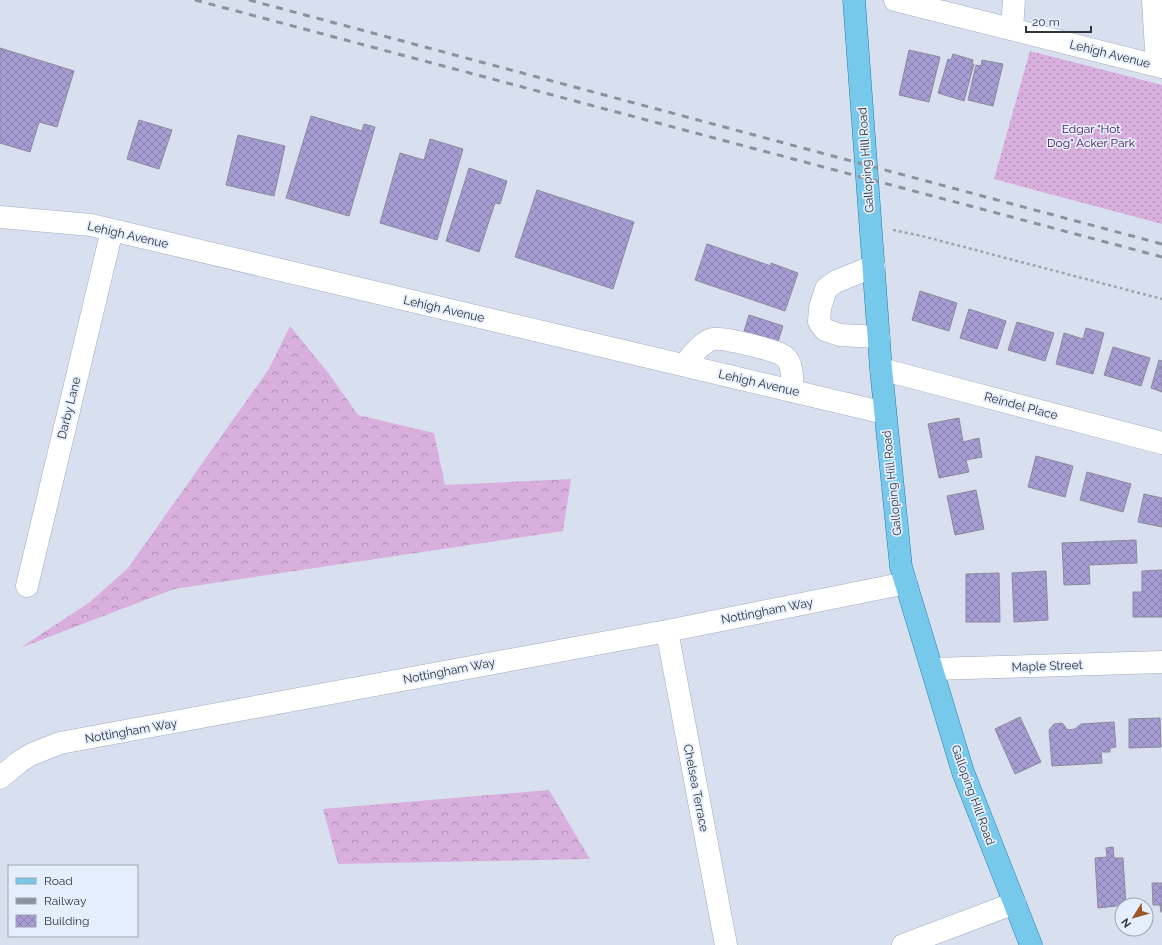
<svg xmlns="http://www.w3.org/2000/svg" width="1162" height="945" viewBox="0 0 1162 945" font-family="Raleway,sans-serif">
	<style>
		.grass { fill: url(#grass-dots) }
		.forest { fill: url(#forest-crowns) }
		.building { fill: url(#building-cross-hatch); stroke: #8c8a99 }
		.lines { fill: none; stroke-linecap: round; stroke-linejoin: round }
		.minor-casing { stroke: #a3abba; stroke-width: 23 }
		.major-casing { stroke: #247da5; stroke-width: 23 }
		.path { stroke: #9da3af; stroke-width: 2.5; stroke-dasharray: 3 3; stroke-linecap: butt }
		.minor { stroke: #fff; stroke-width: 22 }
		.major { stroke: #77c9ec; stroke-width: 22 }
		.rail { stroke: #8c929d; stroke-width: 3; stroke-dasharray: 7 7; stroke-linecap: butt }
		.labels { text-anchor: middle; dominant-baseline: central; stroke-width: 3.5; stroke-linejoin: round; paint-order: stroke }
		.street-label { font-size: 12px; fill: #31343a; stroke: #e5eefd }
		.park-label { font-size: 12px; fill: #47154e; stroke: #e5eefd }
	</style>
	<defs>
		<pattern id="grass-dots" width="8" height="8" patternUnits="userSpaceOnUse"><rect width="8" height="8" fill="#d8afdd"/><path d="M2 2h.1M6 6h.1" fill="none" stroke="#b08fb4" stroke-width="1.8" stroke-linecap="round"/></pattern>
		<pattern id="forest-crowns" width="20" height="18" patternUnits="userSpaceOnUse"><rect width="20" height="18" fill="#d8afdd"/><path d="M2 6a3 3 0 1 1 6 0M12 15a3 3 0 1 1 6 0" fill="none" stroke="#b08fb4"/></pattern>
		<pattern id="building-cross-hatch" width="8" height="8" patternUnits="userSpaceOnUse"><rect width="8" height="8" fill="#a79dd4"/><path d="M0 0l8 8M0 8l8-8" fill="none" stroke="#8981ad"/></pattern>
	</defs>
	<rect width="100%" height="100%" fill="#d8e0f0"/>
	<path class="grass" d="M1030,51L1162,85V224L994,179Z"/>
	<path class="forest" d="M290,326L329,374L358,415L434,433L445,485L571,479L563,531L174,589L20,648L90,602L128,568L269,369Z
		M549,790L590,859L338,864L323,809Z"/>
	<path class="building" d="M0,48L74,71L57,127L39,122L30,152L0,143Z
		M909,50L940,57L929,102L899,95Z
		M953,54L973,60L972,64H974L964,101L938,93L948,59L951,60Z
		M982,60L1003,64L993,106L968,100L976,65L981,66Z
		M311,116L362,131L364,124L375,127L349,216L286,198Z
		M139,120L172,130L159,169L127,159Z
		M238,135L285,146L274,196L226,185Z
		M430,139L463,149L437,240L380,223L400,153L424,160Z
		M469,168L507,181L500,204L495,203L479,252L446,241Z
		M537,190L634,222L613,289L515,257Z
		M707,244L771,266V263L798,273L785,311L695,280Z
		M920,291L957,303L949,331L912,320Z
		M969,309L1006,321L997,349L960,338Z
		M749,315L783,326L776,348L742,338Z
		M1017,322L1054,333L1045,361L1008,350Z
		M1086,328L1104,333L1093,374L1056,364L1064,333L1083,339Z
		M1113,347L1150,358L1141,386L1104,375Z
		M1159,360L1162,361V392L1151,388Z
		M959,418L963,442L979,438L982,457L966,460L969,472L939,478L928,424Z
		M1036,456L1073,466L1065,497L1028,487Z
		M1087,472L1131,484L1123,512L1080,500Z
		M976,490L984,529L955,535L947,496Z
		M1144,494L1162,498V527L1138,522Z
		M1136,540L1137,563L1089,565L1090,584L1064,585L1062,543Z
		M1162,570V617H1133V592H1142V571Z
		M1046,571L1048,620L1014,622L1012,573Z
		M999,573L1000,622H966V574Z
		M1020,717L1041,762L1015,774L995,729Z
		M1160,718L1161,747L1129,748V719Z
		M1114,722L1116,747L1110,748V752H1101L1102,763L1052,766L1049,730L1054,724L1062,723L1068,730L1075,729L1081,724Z
		M1113,847L1114,858H1123L1126,905L1098,908L1095,858L1107,857L1106,848Z
		M1152,883H1162V912H1161L1160,905H1153Z"/>
	<g class="lines">
		<g class="minor-casing">
			<path id="minor" d="M895,0L1162,67
				M1153,0L1157,66
				M1012,29L1014,0
				M0,217L91,225L885,413
				M874,266L835,282L826,289L820,308L819,322L825,330L840,335L879,337
				M684,365C691,357 701,342 713,339C723,337 775,350 784,356C794,363 792,381 792,391
				M881,369L1162,443
				M27,586L112,230
				M667,631L726,945
				M932,669L1162,662
				M0,778L19,762L32,754L60,743L667,631L906,583
				M903,945L1015,903"/>
		</g>
		<g class="major-casing">
			<path id="major" d="M854,0L881,369L901,567L963,772L1031,945"/>
		</g>
		<path class="path" d="M893,230L922,236L1162,299"/>
		<use href="#minor" class="minor"/>
		<use href="#major" class="major"/>
		<path class="rail" d="M195,0L1162,257
			M249,0L1162,244"/>
	</g>
	<g class="labels">
		<g class="street-label">
			<text transform="translate(1110 54) rotate(14)">Lehigh Avenue</text>
			<text transform="translate(866 160) rotate(-94)">Galloping Hill Road</text>
			<text transform="translate(128 235) rotate(13)">Lehigh Avenue</text>
			<text transform="translate(444 309) rotate(13)">Lehigh Avenue</text>
			<text transform="translate(759 383) rotate(13)">Lehigh Avenue</text>
			<text transform="translate(1021 406) rotate(15)">Reindel Place</text>
			<text transform="translate(69 408) rotate(-76)">Darby Lane</text>
			<text transform="translate(892 483) rotate(-96)">Galloping Hill Road</text>
			<text transform="translate(767 611) rotate(-11)">Nottingham Way</text>
			<text transform="translate(1047 666) rotate(-2)">Maple Street</text>
			<text transform="translate(449 671) rotate(-11)">Nottingham Way</text>
			<text transform="translate(131 731) rotate(-10)">Nottingham Way</text>
			<text transform="translate(696 788) rotate(79)">Chelsea Terrace</text>
			<text transform="translate(973 795) rotate(70)">Galloping Hill Road</text>
		</g>
		<g class="park-label">
			<text x="1091" y="129">Edgar "Hot<tspan x="1091" dy="14">Dog" Acker Park</tspan></text>
		</g>
	</g>
	<rect x="8" y="865" width="130" height="72" fill="#e5eefd" stroke="#9da4af"/>
	<rect x="16" y="878" width="20" height="6" fill="#77c9ec" stroke="#9da4af"/>
	<text x="44" y="885" font-size="12" fill="#31343a">Road</text>
	<rect x="16" y="898" width="20" height="6" fill="#8c929d" stroke="#9da4af"/>
	<text x="44" y="905" font-size="12" fill="#31343a">Railway</text>
	<rect x="16" y="915" width="20" height="12" fill="url(#building-cross-hatch)" stroke="#9da4af"/>
	<text x="44" y="925" font-size="12" fill="#31343a">Building</text>
	<g transform="translate(1134 917) rotate(233)"><circle r="19" fill="#e5eefd" stroke="#9da4af"/>
	<path d="M0-3L7 15L0 10L-7 15Z" fill="#9b562a"/>
	<text y="-6" font-size="11" font-weight="bold" text-anchor="middle" fill="#31343a">N</text>
	</g>
	<path d="M1026 26v6h65v-6" fill="none" stroke="#31343a" stroke-width="2"/>
	<text x="1032" y="26" font-size="12" fill="#31343a" stroke="#e5eefd" stroke-width="3" paint-order="stroke">20 m</text>
</svg>
